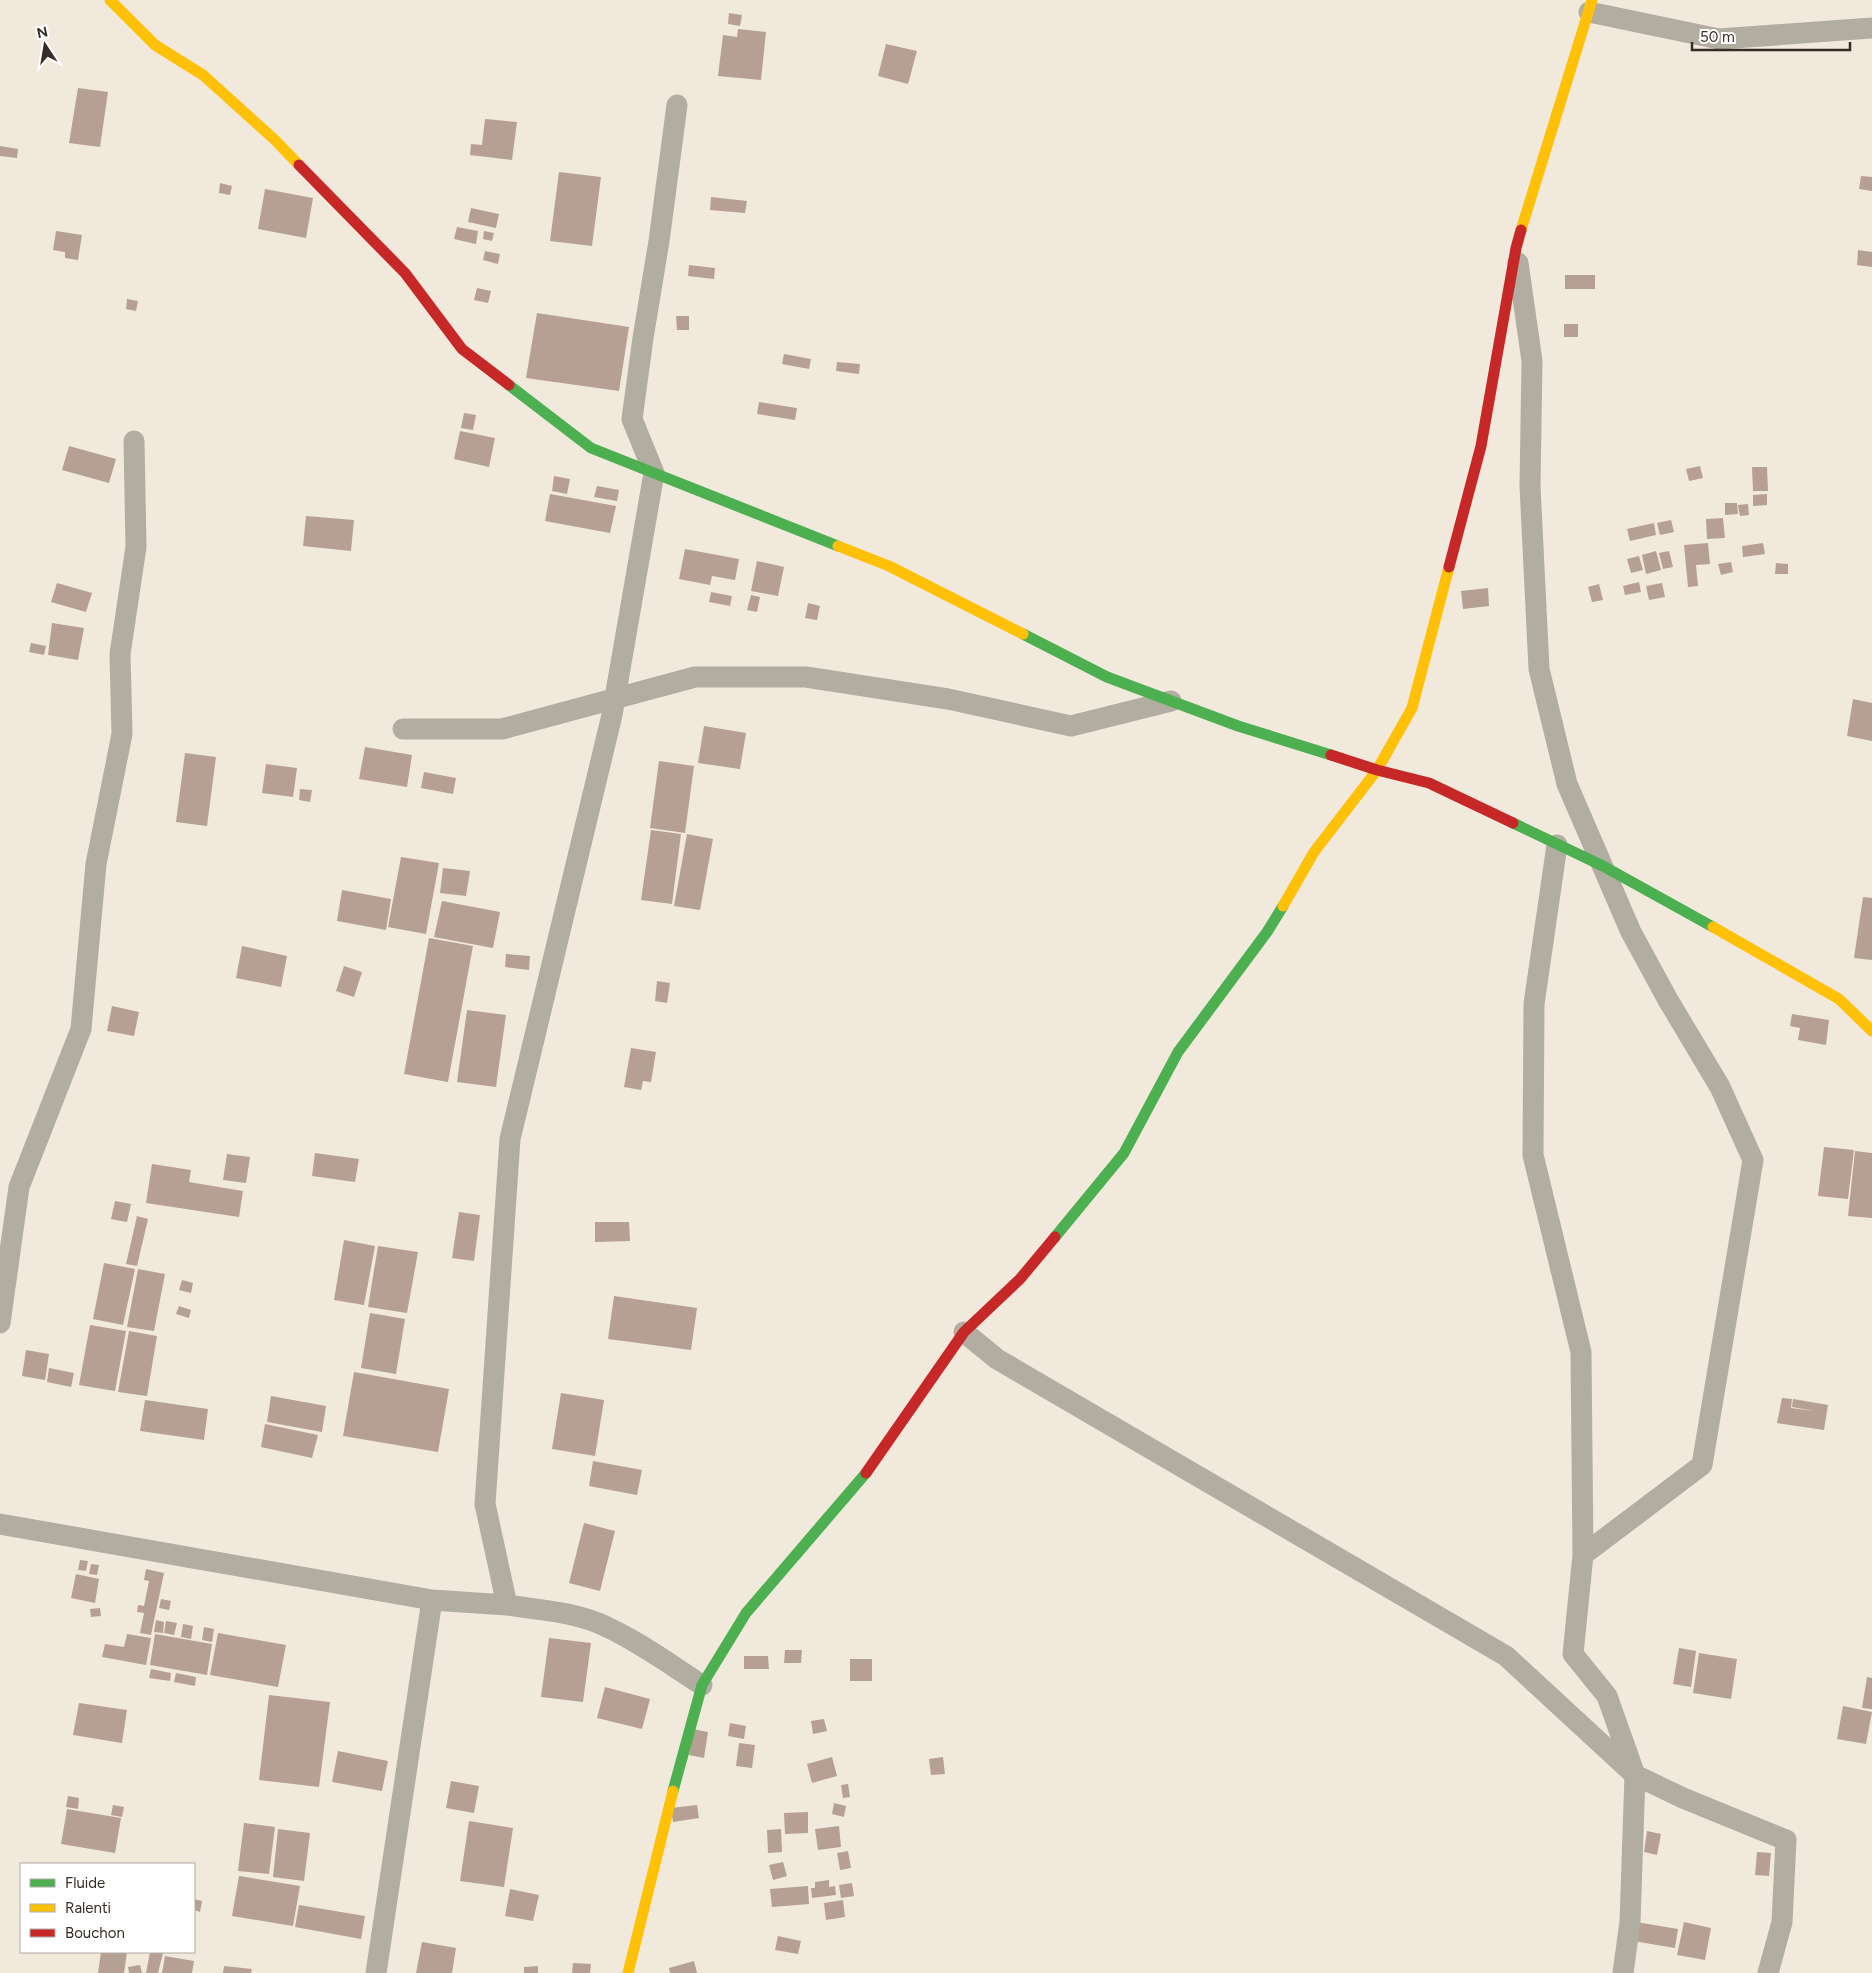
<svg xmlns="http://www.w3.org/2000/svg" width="1872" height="1973" viewBox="0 0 1872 1973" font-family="Figtree,sans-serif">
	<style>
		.building { fill: #b6a094 }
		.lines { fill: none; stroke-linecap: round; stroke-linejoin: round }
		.street { stroke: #b1ada0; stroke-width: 21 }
		.fast { stroke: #4caf50; stroke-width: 11 }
		.slow { stroke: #ffc107; stroke-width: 11 }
		.jam { stroke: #c62828; stroke-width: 11 }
	</style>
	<rect width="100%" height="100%" fill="#f2e9dd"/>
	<path class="building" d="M729,13L742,15L740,26L728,24Z
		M738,29L766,32L761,80L718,76L723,35L737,37Z
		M886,44L917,51L908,84L878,76Z
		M78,88L108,92L100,147L69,143Z
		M485,119L517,122L512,160L470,155L471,144L482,145Z
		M0,146L18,149L17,158L0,156Z
		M559,172L601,177L592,246L550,241Z
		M1861,176L1872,177V191L1859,189Z
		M220,183L232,186L230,195L219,193Z
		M265,189L313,198L306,238L258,229Z
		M711,197L747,201L745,213L710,210Z
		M471,208L499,214L496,228L468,222Z
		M457,227L478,231L476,244L454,239Z
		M56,231L82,235L78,260L65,258V252L53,250Z
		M484,231L494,233L492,241L483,239Z
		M1858,250L1872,252V267L1857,265Z
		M485,251L500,254L498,264L483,260Z
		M689,265L715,268L714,279L688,276Z
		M1565,275H1595V289H1565Z
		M477,288L491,291L488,303L474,300Z
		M127,299L138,301L136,311L126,309Z
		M537,313L629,327L619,391L526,378Z
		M676,316H689V330H677Z
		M1564,324H1578V337H1564Z
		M784,354L811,359L809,369L782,364Z
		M837,362L860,364L859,374L836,371Z
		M759,402L797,408L795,420L757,414Z
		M464,413L476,415L473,430L461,428Z
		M460,431L495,438L489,467L454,459Z
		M69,446L116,459L109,483L62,470Z
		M1700,466L1703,478L1689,481L1686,469Z
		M1752,467H1767L1768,491H1753Z
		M554,476L570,479L567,494L552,491Z
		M597,486L619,490L617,501L594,497Z
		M550,494L616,506L610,533L545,521Z
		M1767,494V505L1753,506V495Z
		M1725,503H1737L1738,514L1725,515Z
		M1748,504L1749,515L1740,516L1738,505Z
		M306,516L354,520L351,551L303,546Z
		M1723,518L1725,538L1707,539L1706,519Z
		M1671,520L1674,532L1660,535L1657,523Z
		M1654,523L1656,535L1630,541L1627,529Z
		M1708,543L1710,564L1696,565L1698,586L1688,587L1684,545Z
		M1763,543L1765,554L1743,557L1742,546Z
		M685,549L739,559L735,580L712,576L710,585L679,579Z
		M1656,551L1661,570L1646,574L1642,555Z
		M1669,551L1673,567L1663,569L1659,553Z
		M1639,556L1643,570L1631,573L1627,559Z
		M757,561L784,567L778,596L751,591Z
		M1731,562L1733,572L1721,575L1718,564Z
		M1776,563L1788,564V574H1775Z
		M1639,582L1641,592L1625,595L1623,586Z
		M57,583L92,593L86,612L51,602Z
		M1662,583L1665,597L1649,600L1646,586Z
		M1599,584L1603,600L1592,602L1588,587Z
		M1488,588L1489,606L1463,609L1461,591Z
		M711,592L732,596L730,606L709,602Z
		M751,595L760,597L757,612L747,610Z
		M808,603L820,606L817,620L805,618Z
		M52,623L84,628L78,660L48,655Z
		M31,643L46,646L44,655L29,652Z
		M1853,699L1872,703V741L1847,736Z
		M704,726L746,733L740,769L698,763Z
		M365,747L412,755L407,787L359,779Z
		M185,753L216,757L207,826L176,822Z
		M659,761L694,766L685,833L650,828Z
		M266,764L297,768L293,797L262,793Z
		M424,772L456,778L453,794L421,788Z
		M300,789L312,790L310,802L299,800Z
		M651,830L681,834L672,904L641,900Z
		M687,834L713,839L700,910L674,906Z
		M401,857L439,863L426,934L388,927Z
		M443,868L470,871L466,896L440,893Z
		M342,890L391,899L386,930L337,921Z
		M1863,897L1872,898V960L1854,958Z
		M442,901L500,912L493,948L434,937Z
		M429,938L473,946L448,1082L404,1074Z
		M242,946L287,956L281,987L236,978Z
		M506,954L530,956L529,970L505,967Z
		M344,966L362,972L354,997L336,991Z
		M657,981L670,983L667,1003L655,1001Z
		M112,1006L139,1012L134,1036L107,1031Z
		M467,1010L506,1015L496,1087L457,1082Z
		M1792,1014L1829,1020L1826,1045L1798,1040L1800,1028L1790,1026Z
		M631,1048L656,1052L651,1082L643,1081L641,1090L624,1087Z
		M1824,1147L1854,1150L1848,1199L1818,1196Z
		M1855,1151L1872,1153V1218L1848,1216Z
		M315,1153L359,1159L355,1182L312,1176Z
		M227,1154L250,1157L246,1183L223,1180Z
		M152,1164L191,1170L189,1182L243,1191L239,1217L146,1203Z
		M115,1201L131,1204L127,1222L111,1219Z
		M459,1212L480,1215L474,1261L452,1258Z
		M137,1216L148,1219L137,1266L126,1264Z
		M595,1222H629L630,1241L595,1242Z
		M344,1240L375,1246L364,1305L334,1300Z
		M378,1246L418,1252L407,1313L368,1307Z
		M104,1263L135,1269L123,1325L93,1319Z
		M138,1269L165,1274L154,1331L127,1327Z
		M182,1280L193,1283L191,1293L179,1290Z
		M614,1296L697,1308L691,1350L608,1339Z
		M179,1306L191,1310L189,1318L176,1314Z
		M370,1313L405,1319L396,1374L361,1368Z
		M90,1325L126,1331L115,1391L79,1385Z
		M129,1331L157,1336L147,1396L118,1392Z
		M26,1350L49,1354L45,1380L22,1376Z
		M49,1368L74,1373L71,1387L47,1382Z
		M354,1372L449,1389L438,1452L343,1436Z
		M561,1393L604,1400L595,1456L552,1449Z
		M271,1396L326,1406L322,1432L267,1422Z
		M1782,1398L1792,1399L1791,1408L1815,1411L1792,1407L1793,1399L1828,1405L1824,1430L1777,1423Z
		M145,1400L208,1409L204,1440L140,1431Z
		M265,1424L318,1435L312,1458L261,1447Z
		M593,1461L642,1470L637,1495L589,1486Z
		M584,1523L615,1531L600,1591L569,1583Z
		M80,1560L88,1561L86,1571L78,1570Z
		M91,1564L99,1565L97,1575L89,1574Z
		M146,1569L164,1573L151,1635L140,1633L144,1613L137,1612L138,1605L144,1606L149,1581L144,1580Z
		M76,1574L99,1579L95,1603L71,1598Z
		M161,1599L171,1601L169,1610L159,1608Z
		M100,1608L101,1616L91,1617L90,1609Z
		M156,1620L164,1622L163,1633L154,1632Z
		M166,1621L177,1623L174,1635L164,1633Z
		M183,1624L193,1626L191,1639L181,1637Z
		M204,1627L214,1629L212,1642L202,1640Z
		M218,1633L286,1645L278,1687L210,1675Z
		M127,1634L151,1638L146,1665L102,1657L105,1644L124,1647Z
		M155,1634L212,1644L207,1675L150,1665Z
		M549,1638L591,1643L583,1702L541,1697Z
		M1679,1648L1696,1651L1691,1687L1673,1684Z
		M785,1650H802L801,1663H784Z
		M1699,1653L1737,1659L1731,1699L1693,1693Z
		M744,1656H768L769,1669H744Z
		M850,1659H872V1681H850Z
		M151,1669L171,1673L170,1681L149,1678Z
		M176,1673L196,1677L195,1686L174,1682Z
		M1867,1677L1872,1678V1709L1862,1708Z
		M605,1687L650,1699L642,1729L597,1718Z
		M269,1695L330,1702L319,1787L259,1780Z
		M79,1703L127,1710L122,1743L73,1735Z
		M1843,1706L1872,1712L1866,1744L1837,1739Z
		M824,1719L827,1731L813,1734L811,1721Z
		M730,1723L746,1726L744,1739L728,1736Z
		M693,1729L708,1732L704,1758L689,1755Z
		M739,1743L755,1745L752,1768L736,1766Z
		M338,1751L388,1761L382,1791L332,1782Z
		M832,1757L837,1776L812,1783L807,1764Z
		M943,1757L945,1774L931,1775L929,1759Z
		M451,1781L479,1786L474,1813L446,1808Z
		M848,1784L850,1797L843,1798L841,1785Z
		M68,1796L79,1798L78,1809L66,1807Z
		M834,1803L846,1806L844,1817L832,1814Z
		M113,1805L124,1807L122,1817L111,1815Z
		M697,1805L699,1818L673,1822L671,1808Z
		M67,1809L121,1818L115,1853L61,1844Z
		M808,1812V1833L785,1834L784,1813Z
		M469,1821L513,1828L504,1887L460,1881Z
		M244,1823L275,1827L269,1874L238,1871Z
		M839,1826L841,1847L818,1850L815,1829Z
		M278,1829L310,1833L304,1881L273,1877Z
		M781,1829L782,1852L768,1853L767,1830Z
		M1647,1831L1661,1834L1657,1855L1644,1852Z
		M848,1851L851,1868L840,1870L837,1853Z
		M1757,1852L1771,1853L1769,1876L1755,1875Z
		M783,1862L787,1876L773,1880L769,1865Z
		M239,1876L300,1886L293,1926L232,1916Z
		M829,1880V1887L835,1886L836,1895L812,1898L811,1888H815V1882Z
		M852,1883L854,1896L841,1898L839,1885Z
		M808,1886L809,1904L772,1907L770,1889Z
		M510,1889L539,1895L533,1921L505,1916Z
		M194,1899L202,1901L200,1912L194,1910Z
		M843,1900L845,1917L826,1920L824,1903Z
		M299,1905L365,1916L361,1939L295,1927Z
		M1636,1922L1678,1929L1675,1948L1633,1941Z
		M1684,1922L1711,1928L1705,1960L1677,1955Z
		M778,1936L801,1941L798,1954L775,1950Z
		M422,1942L456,1948L452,1973H416Z
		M101,1952H127L124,1973H98Z
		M150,1952L163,1953L158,1973H146Z
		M165,1956L194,1961L192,1973H162Z
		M694,1961L697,1973H670L669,1968Z
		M573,1963L591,1964L590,1973H572Z
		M140,1965L142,1973H129L128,1967Z
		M224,1966L252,1969L251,1973H223Z
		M538,1966V1973H524V1967Z"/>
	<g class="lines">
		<path class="street" d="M1589,12L1719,39L1872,28
			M677,105L659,241L643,338L632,419L654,473L612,715L510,1139L485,1504L507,1605C540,1610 577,1612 607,1627C641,1643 671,1665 702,1685
			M1518,263L1532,361L1530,486L1539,669L1567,784L1631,932L1668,1000L1720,1087L1753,1160L1702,1465L1583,1555
			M403,729H502L695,677H806L948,699L1071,726L1171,701
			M1557,845L1534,1004L1533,1155L1581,1352L1583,1555L1573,1654L1607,1696L1635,1775L1683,1798L1786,1840L1782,1922L1768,1973
			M0,1323L19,1187L81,1029L96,864L122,734L120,654L136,547L134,441
			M964,1332L997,1359L1506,1656L1635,1775L1630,1922L1623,1973
			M0,1524L432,1600L507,1605
			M376,1973L432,1600"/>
		<path class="fast" d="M509,385L591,448L838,546
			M1023,634L1107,677L1238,726L1331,755
			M1513,823L1603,866L1713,927
			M1055,1237L1124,1153L1178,1052L1267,932L1283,906
			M673,1791L702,1685L746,1613L866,1473"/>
		<path class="slow" d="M110,0L155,45L203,75L275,140L299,165
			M1521,230L1592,0
			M838,546L889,566L1023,634
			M1283,906L1314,852L1377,770L1412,708L1449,567
			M1713,927L1839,999L1872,1031
			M628,1973L673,1791"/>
		<path class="jam" d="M299,165L405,273L462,349L509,385
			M1449,567L1481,446L1516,248L1521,230
			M1331,755L1377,770L1429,783L1513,823
			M866,1473L964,1332L1020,1279L1055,1237"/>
	</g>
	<rect x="20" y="1863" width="175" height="90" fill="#ffffff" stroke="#aeaba8"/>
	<rect x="30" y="1879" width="25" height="8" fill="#4caf50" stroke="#aeaba8"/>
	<text x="65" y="1888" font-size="15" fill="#342e26">Fluide</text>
	<rect x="30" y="1904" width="25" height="8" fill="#ffc107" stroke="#aeaba8"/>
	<text x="65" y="1913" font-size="15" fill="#342e26">Ralenti</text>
	<rect x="30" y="1929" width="25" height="8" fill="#c62828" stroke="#aeaba8"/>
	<text x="65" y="1938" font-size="15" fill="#342e26">Bouchon</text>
	<g transform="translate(45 45) rotate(348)" stroke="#ffffff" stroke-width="4" paint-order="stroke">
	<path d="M0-4L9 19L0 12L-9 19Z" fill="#342e26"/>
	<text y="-8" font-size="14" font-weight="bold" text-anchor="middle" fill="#342e26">N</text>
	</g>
	<path d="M1692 42v8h158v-8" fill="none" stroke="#342e26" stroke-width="2.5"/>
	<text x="1700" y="42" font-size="15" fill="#342e26" stroke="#ffffff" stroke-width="4" paint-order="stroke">50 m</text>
</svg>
